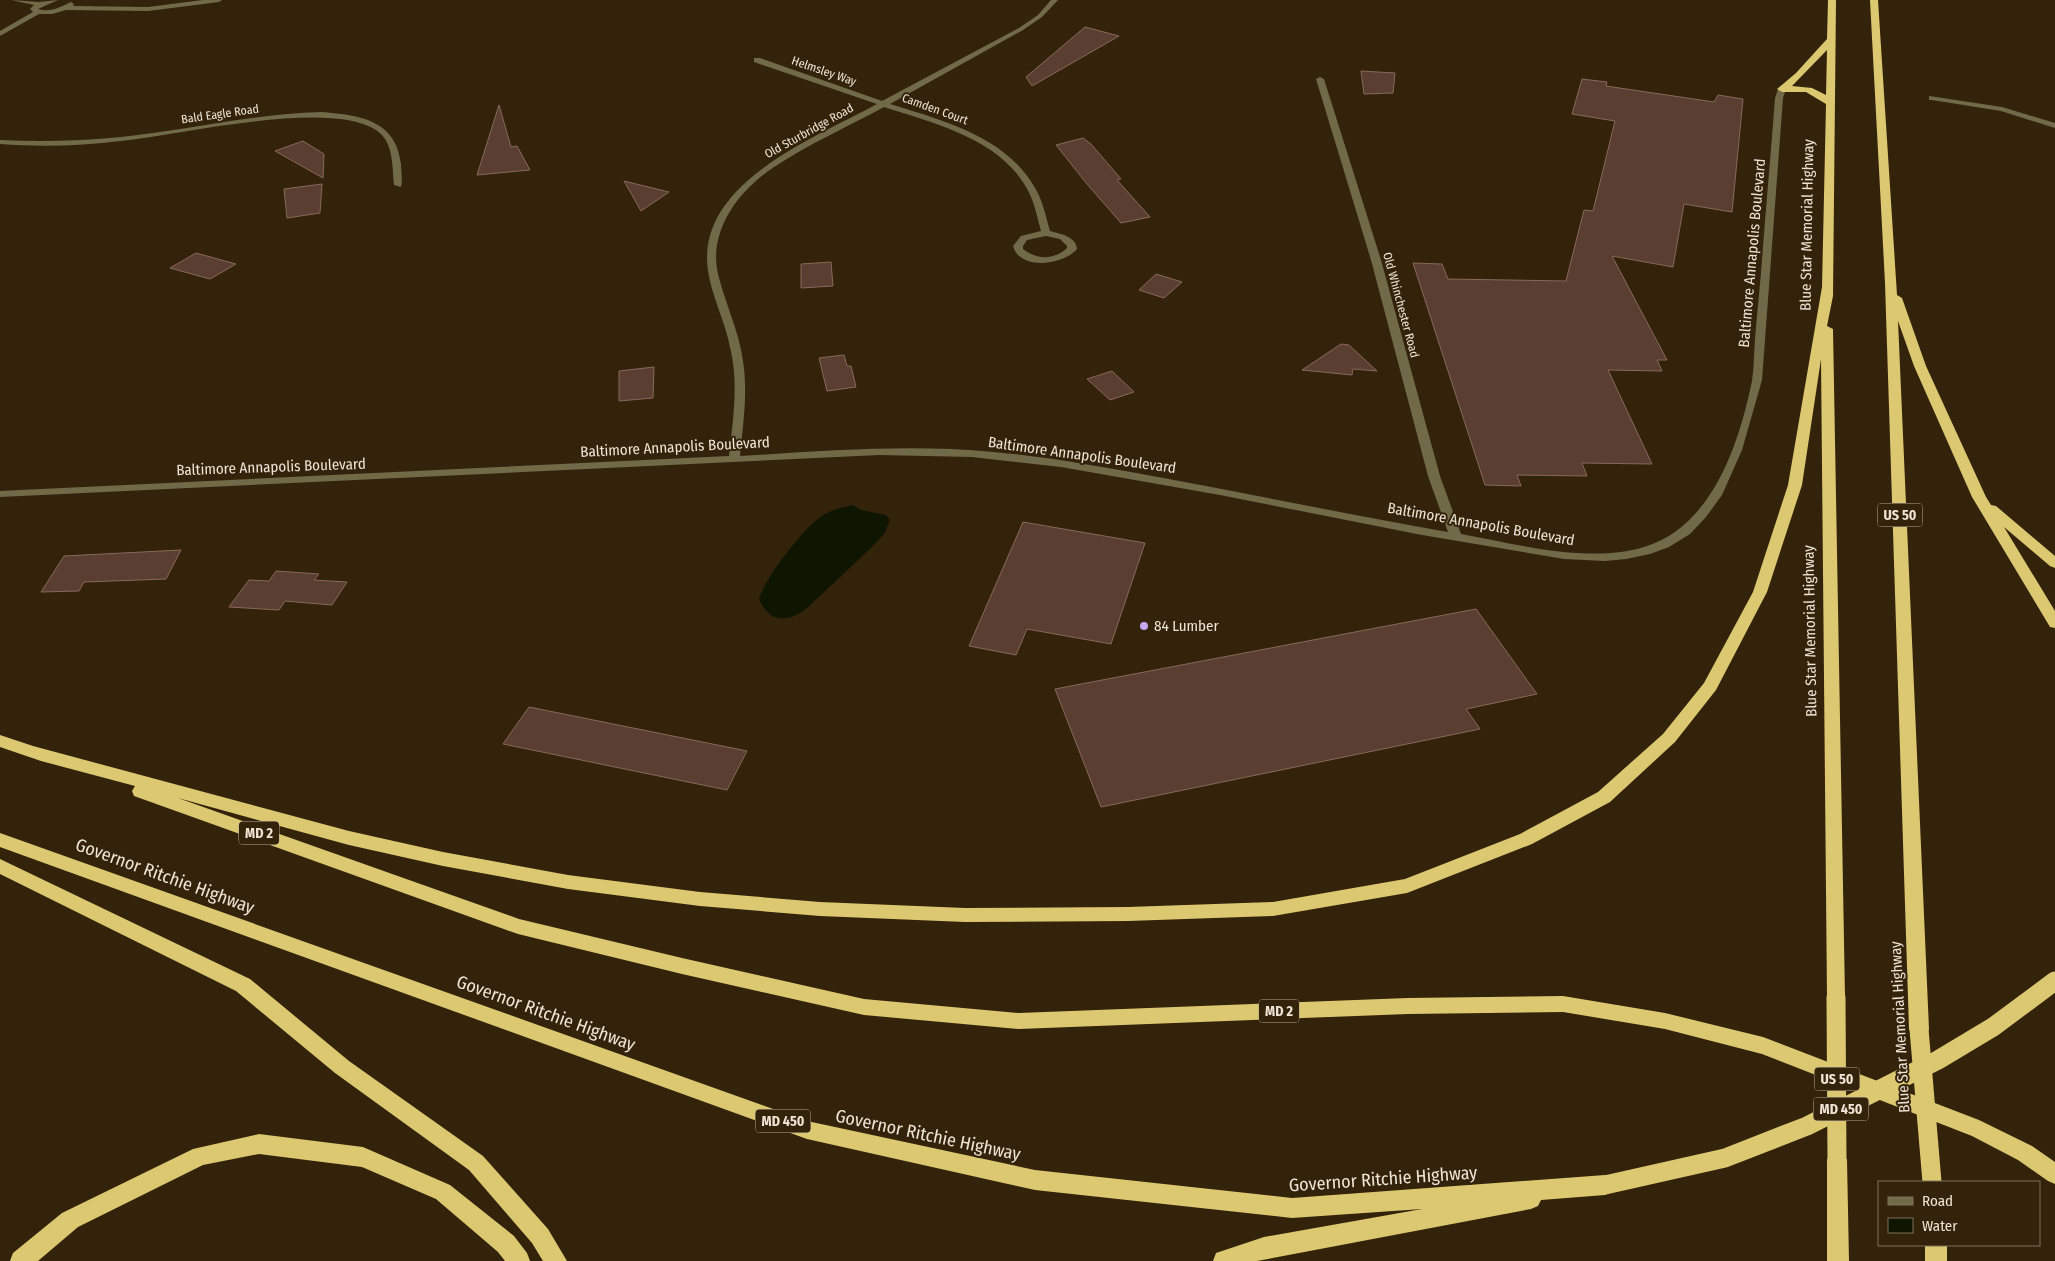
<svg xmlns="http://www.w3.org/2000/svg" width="2055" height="1261" viewBox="0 0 2055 1261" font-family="'Fira Sans Condensed',sans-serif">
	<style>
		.water { fill: #0e1500 }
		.building { fill: #5a3e31; stroke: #88695b }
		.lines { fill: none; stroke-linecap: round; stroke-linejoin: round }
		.minor { fill: #716a48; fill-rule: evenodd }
		.highway { fill: #dbc870; fill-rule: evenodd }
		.highway-bridge { stroke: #dbc870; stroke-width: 19 }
		.poi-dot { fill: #c4a7f1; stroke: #34230b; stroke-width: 2 }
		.labels { text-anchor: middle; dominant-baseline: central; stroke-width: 4; stroke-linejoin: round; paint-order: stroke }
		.far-street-label { font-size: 12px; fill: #efe3d5; stroke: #34230b }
		.shield { fill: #34230b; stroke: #b7a998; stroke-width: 1 }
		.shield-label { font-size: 14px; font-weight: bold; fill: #efe3d5 }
		.street-label { font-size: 15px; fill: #efe3d5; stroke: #34230b }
		.poi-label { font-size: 15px; fill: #efe3d5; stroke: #34230b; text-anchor: start }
		.near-street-label { font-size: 18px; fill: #efe3d5; stroke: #34230b }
	</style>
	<rect width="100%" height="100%" fill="#34230b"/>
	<path class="water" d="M853,505L861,510L886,515L890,520L884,534L872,547L806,609C787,623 769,623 759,599C766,576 803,529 823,515C832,510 843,507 853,505Z"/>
	<path class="building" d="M1085,27L1119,36L1032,86L1026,77Z
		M1361,71L1395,73L1393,93L1364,94Z
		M1582,79L1607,82L1606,86L1714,102L1718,95L1743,99L1732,212L1684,204L1673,267L1612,256L1667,360H1657L1662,371L1608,370L1652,464L1582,463L1587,476L1517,475L1521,486L1485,485L1413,263L1442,264L1448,279L1566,281L1584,210L1593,211L1615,121L1572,114Z
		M499,105L511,147L517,146L530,170L477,175Z
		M1083,138L1091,144L1121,179L1117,180L1150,217L1121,223L1087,184L1056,145Z
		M303,141L324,154L323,178L275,151Z
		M624,181L669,192L641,211Z
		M322,184L320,213L287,218L284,189Z
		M196,253L236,264L210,279L170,268Z
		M831,262L833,286L801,288V264Z
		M1156,274L1182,282L1164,298L1139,290Z
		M1341,344L1349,345L1377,371L1353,369L1352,375L1302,370Z
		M844,355L847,366H851L856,387L827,391L819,358Z
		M654,367L653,398L619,401V371Z
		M1112,371L1134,392L1110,400L1087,379Z
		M1023,522L1145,543L1111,644L1027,629L1016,655L969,646Z
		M181,550L166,579L84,582L79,591L41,592L64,556Z
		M276,571L319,574L314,580L347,582L332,605L285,601L279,610L229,607L249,580L269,581Z
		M1476,609L1537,694L1466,709L1480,729L1101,807L1055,689Z
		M529,707L747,751L727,790L503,744Z"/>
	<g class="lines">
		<path class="minor" d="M11,0L39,2L58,0L38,9C51,13 60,7 71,2L74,4L73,6L148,7L203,0H222L219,2L148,11L66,10L52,14H39L0,36V31L33,12L30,9L34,5Z
			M1051,0H1058L1042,17L1023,30L890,104C941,120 1006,136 1035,188C1043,201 1046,217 1050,231C1060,234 1076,236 1077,249C1063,265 1020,271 1013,246L1021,236L1041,231C1037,216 1034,200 1026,187C998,138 933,123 884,107C849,126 807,145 774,167C739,190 708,230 718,274C725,303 739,331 743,361C748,393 743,424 740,456C824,451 909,444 993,452C1049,457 1103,467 1158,477C1255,495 1351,515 1448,532L1428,476L1371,260L1316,79L1320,77L1324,79L1381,260L1440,476L1461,534C1516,544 1589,564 1644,547C1712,527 1739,444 1752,381C1754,367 1754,353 1755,339C1757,313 1760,287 1762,260C1766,206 1771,152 1775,98L1778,89L1782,87L1786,89L1783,98L1762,380L1742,450L1722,495L1706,517L1690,534L1669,547L1650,554L1626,559L1605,561L1564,559L1422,535L1220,495L1061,467L972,457L879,455L0,497V491L729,456C733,420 739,383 730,347C725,321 712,297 708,271C695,183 815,138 877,104L754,62V58H760L882,101L1019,28L1038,15ZM1046,236L1060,239L1067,246V248C1055,260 1036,260 1023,249V246L1027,240Z
			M1929,96L2002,107L2055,123V128L2001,111L1932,100H1929Z
			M321,112C358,115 396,119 401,164C401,171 403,180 401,187L394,185C392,165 394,142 376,130C328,99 180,135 121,141C81,146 40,147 0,144V140C40,142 81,141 121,137C188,130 254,114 321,112Z"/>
		<path class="highway" d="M1828,0H1836L1833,296L1827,326L1833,329L1845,997L1843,1003L1836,1005L1829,1003L1827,997L1821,359L1802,485L1767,592L1716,690L1675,742L1610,802L1532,844L1407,893L1273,916L1128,921L965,922L820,916L700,906L568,889L443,866L349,845L178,798L519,919L682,958L864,999L1019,1013L1408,998L1563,996L1665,1013L1763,1037L1979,1120L2032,1146L2055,1162V1184L2048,1181L2018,1160L1972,1136L1762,1054L1665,1029L1563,1012L1408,1014L1019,1029L864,1015L682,974L518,934L134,796L132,791L135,786L41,761L0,747V735L33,746L349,831L443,852L568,875L700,892L820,902L965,908L1128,907L1273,902L1405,879L1520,834L1598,792L1663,734L1704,683L1753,592L1788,485L1822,287L1826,104L1806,92H1782L1777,89L1796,73L1827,39ZM1827,50L1826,95L1812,88L1792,86Z
			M1870,0H1878L1897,295L1902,298L1926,366L1986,497L1991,505L1996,506L2055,556V568L2050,566L2004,527L2055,611V628L2050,627L1972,497L1914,366L1898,321L1929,1029L1926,1035L1919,1037L1912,1035L1909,1029L1885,283Z
			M0,833L807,1121L1035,1170L1292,1198L1605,1175L1612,1178L1616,1185L1612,1192L1605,1195L1541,1200L1538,1206L1531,1209L1257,1261H1213L1216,1253L1264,1237L1422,1209L1292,1218L1035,1190L807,1139L0,847Z
			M0,859L250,979L349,1061L483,1156L548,1229L567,1261H543L532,1243L469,1170L335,1073L236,991L0,874Z
			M259,1134L363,1147L450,1185L514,1236L527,1253L530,1261H505L498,1252L436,1199L362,1167L259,1154L203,1165L78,1227L38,1261H10L13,1253L62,1213L193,1149Z
			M1837,1150L1844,1153L1847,1160L1849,1261H1827V1160L1830,1153Z
			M1925,1245H1947V1261H1925Z"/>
		<path class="highway-bridge" d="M1836,997L1837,1160
			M1919,1029L1932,1182
			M1605,1185L1725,1158L1807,1126L1938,1060L1993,1027L2055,981"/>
	</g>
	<circle class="poi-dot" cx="1144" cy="626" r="5"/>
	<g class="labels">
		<g class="far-street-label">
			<text transform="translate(824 71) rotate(19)">Helmsley Way</text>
			<text transform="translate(935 109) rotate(20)">Camden Court</text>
			<text transform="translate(220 114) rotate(-8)">Bald Eagle Road</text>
			<text transform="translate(809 131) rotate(-29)">Old Sturbridge Road</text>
			<text transform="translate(1401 305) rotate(75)">Old Whinchester Road</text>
		</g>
		<g class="shield">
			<rect x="1877.5" y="503.5" width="45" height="23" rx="4"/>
			<rect x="239" y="821.5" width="40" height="23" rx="4"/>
			<rect x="1259" y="999.5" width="40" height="23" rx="4"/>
			<rect x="1814.5" y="1067.5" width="45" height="23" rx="4"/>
			<rect x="1813.5" y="1097.5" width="55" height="23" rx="4"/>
			<rect x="755.5" y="1109.5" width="55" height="23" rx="4"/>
		</g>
		<g class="shield-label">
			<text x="1900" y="515">US 50</text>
			<text x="259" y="833">MD 2</text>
			<text x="1279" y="1011">MD 2</text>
			<text x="1837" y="1079">US 50</text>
			<text x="1841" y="1109">MD 450</text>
			<text x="783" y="1121">MD 450</text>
		</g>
		<g class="street-label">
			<text transform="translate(1807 225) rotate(-89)">Blue Star Memorial Highway</text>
			<text transform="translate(1752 253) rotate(-85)">Baltimore Annapolis Boulevard</text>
			<text transform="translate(675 447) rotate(-3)">Baltimore Annapolis Boulevard</text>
			<text transform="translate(1082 455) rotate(8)">Baltimore Annapolis Boulevard</text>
			<text transform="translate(271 467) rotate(-2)">Baltimore Annapolis Boulevard</text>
			<text transform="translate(1481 524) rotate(10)">Baltimore Annapolis Boulevard</text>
			<text transform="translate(1810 631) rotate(-91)">Blue Star Memorial Highway</text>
			<text transform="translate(1900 1027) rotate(-93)">Blue Star Memorial Highway</text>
		</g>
		<g class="poi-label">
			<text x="1154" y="626">84 Lumber</text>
		</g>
		<g class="near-street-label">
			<text transform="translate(165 876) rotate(20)">Governor Ritchie Highway</text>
			<text transform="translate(546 1013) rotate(20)">Governor Ritchie Highway</text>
			<text transform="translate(928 1135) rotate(12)">Governor Ritchie Highway</text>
			<text transform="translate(1383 1179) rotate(-4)">Governor Ritchie Highway</text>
		</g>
	</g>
	<rect x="1878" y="1181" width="162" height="65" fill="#34230b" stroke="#7f705c"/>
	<rect x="1888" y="1197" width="25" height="8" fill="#716a48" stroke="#7f705c"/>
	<text x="1922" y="1206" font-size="15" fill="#efe3d5">Road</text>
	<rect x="1888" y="1218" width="25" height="15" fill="#0e1500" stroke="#7f705c"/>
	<text x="1922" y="1231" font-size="15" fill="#efe3d5">Water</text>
</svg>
